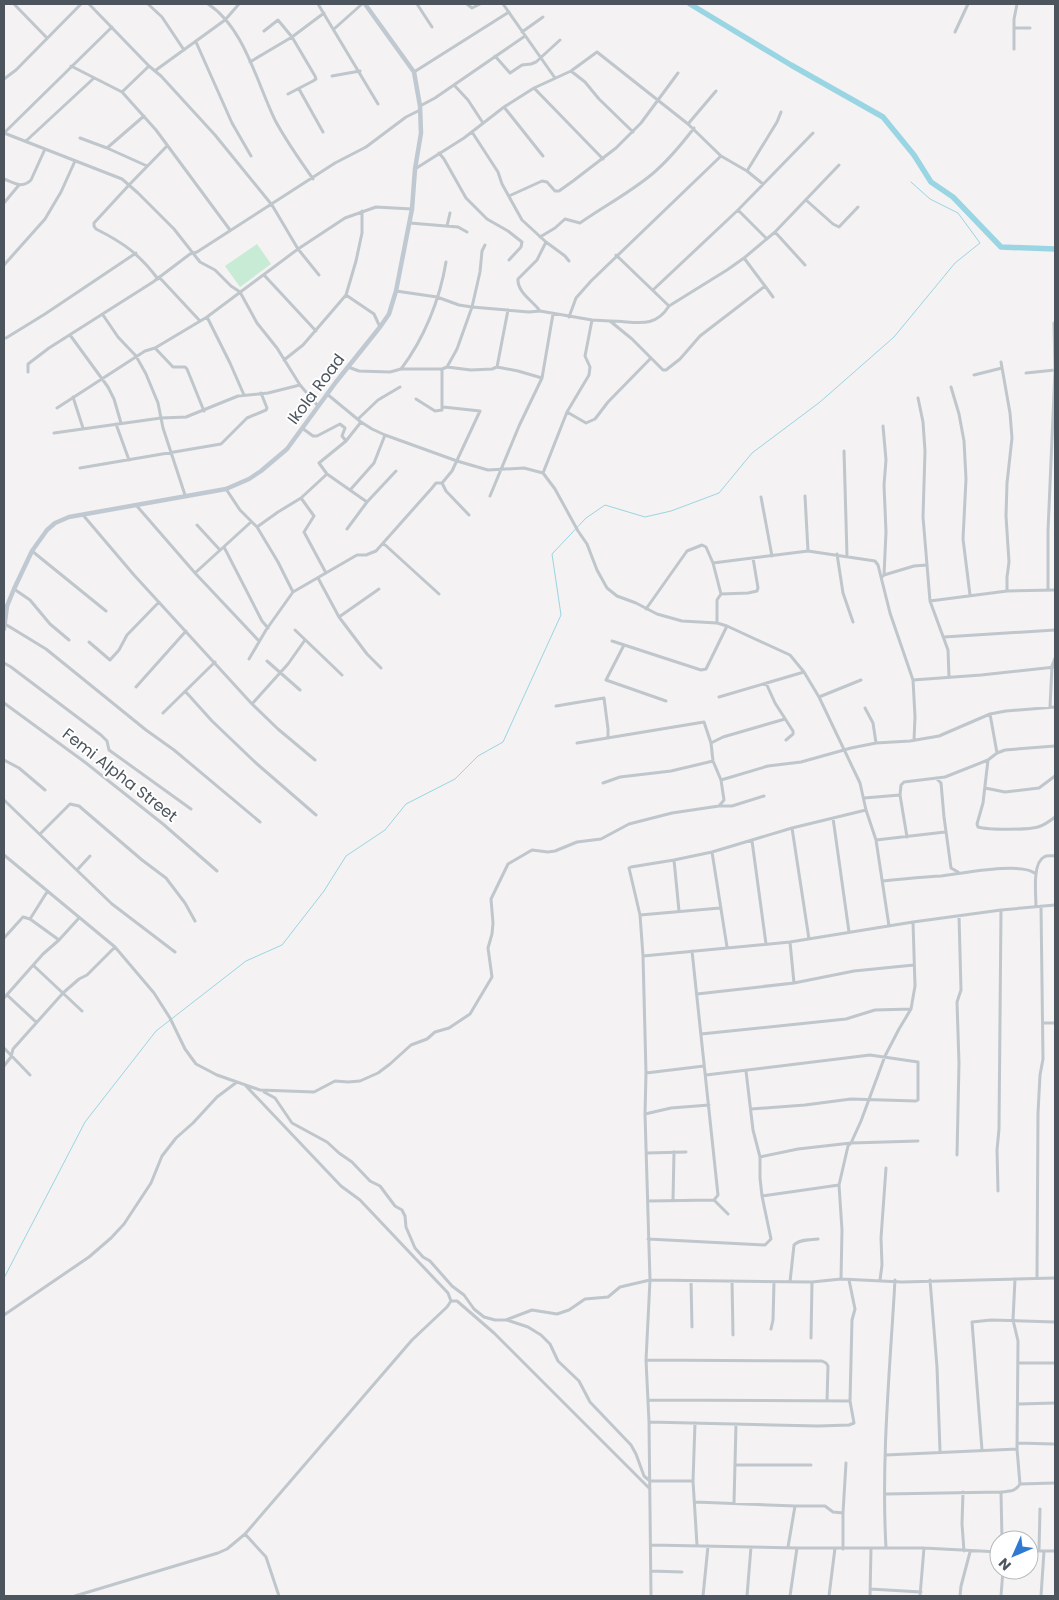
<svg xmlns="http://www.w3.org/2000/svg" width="1059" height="1600" viewBox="0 0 1059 1600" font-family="Poppins,sans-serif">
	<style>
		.garden { fill: #c7ebd4 }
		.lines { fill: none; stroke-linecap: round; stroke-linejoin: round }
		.stream { stroke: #99d5e3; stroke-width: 1 }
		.river { stroke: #99d5e3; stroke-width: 5.5 }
		.street { stroke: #bfc6cc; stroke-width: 3 }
		.secondary { stroke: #c0c9d1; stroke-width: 4.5 }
		.labels { text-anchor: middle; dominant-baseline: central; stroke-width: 4; stroke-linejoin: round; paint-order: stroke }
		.street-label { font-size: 16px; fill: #4c555d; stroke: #fff }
	</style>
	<rect width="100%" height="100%" fill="#f4f2f2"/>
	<path class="garden" d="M257,244L271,264L240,287L225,266Z"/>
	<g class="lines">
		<path class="stream" d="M4,1278L85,1122L156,1031L246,961L282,945L324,891L346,856L385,830L406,804L455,779L478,756L503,742L561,615L552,554L586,518L605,505L645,517L671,511L719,493L752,453L820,402L894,337L955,263L980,243L958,213L930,199L911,182"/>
		<path class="river" d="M690,4L791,65L883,117L914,155L931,182L953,197L1001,247L1055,249"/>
		<path class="street" d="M14,4L47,38
			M89,4L149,66L161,76L215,135L272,205L298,249L319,275
			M148,4L162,17L184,50
			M208,4C244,27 257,83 275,120C286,141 300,160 313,179
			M318,4L378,104
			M417,4L432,27
			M467,4L472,8L480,4
			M503,4L555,78
			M1015,28H1030
			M334,29L362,4
			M264,31L278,20L292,37L315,76L316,79L313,81L288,94
			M522,32L543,17
			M955,32L968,4
			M196,42L232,123L251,156
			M1014,49V19L1017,4
			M495,56L510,73L522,65L531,64L536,62L560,40
			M250,62L292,37L324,13
			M71,66L122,92L156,130L230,230
			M156,70L225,20L239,4
			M571,71L585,82L599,99L633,132
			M414,72L509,12
			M332,76L360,71
			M4,79L16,70L81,4
			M454,85L468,100L483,123
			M534,88L603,159
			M299,89L323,132
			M122,92L149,66
			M420,106L435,98L525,36
			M504,107L543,156
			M688,124L716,91
			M472,132L498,172L502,184L522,220L546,242L537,260L518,279C517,292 533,301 540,311
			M4,133L122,179L138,193L174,229L200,262L215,270L231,286L240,292L257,323L277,348L300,385L318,406
			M4,133L112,27
			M80,138L107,148L147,166
			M26,141L94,78
			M107,148L144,116
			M439,153L444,159L466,198L487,219L508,231L522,242L521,247L509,260
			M415,169L464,138L504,107L534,88L571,71L597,52L688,124L721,156L747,171L763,184
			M747,171L777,122L781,112
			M4,179C14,183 22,189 31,180L45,149
			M509,196L542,181L547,182L555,191H559L573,181L616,148L641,123L678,73
			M806,200L833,224L839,227L858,207
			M4,203L19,185
			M738,210L767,239
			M410,223L458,227L467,232
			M447,226L450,213
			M775,232L805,265
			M540,237L555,228L565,219L580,223C603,207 629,193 651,175C668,161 681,145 694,128
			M546,242L565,256L569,261
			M616,255L669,306
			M4,265L45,219L61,192L75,161
			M264,275L316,331
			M159,277L200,321
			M158,279C139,254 124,243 96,229L94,226V223L129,185L166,147
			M765,286L773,297
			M654,289L738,210L813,133
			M396,291L437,297L459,305L472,307L529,312L540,311L592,320L610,321L632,339L663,370H666L680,359L700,336L765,286L744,258
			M346,295L374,314L380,327
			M103,315L118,337L136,356L146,374L158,403L163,428L185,495
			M207,317L230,363L244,395
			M569,317L576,298L591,281L721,156
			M611,321C635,321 654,330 669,306L727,270L744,258L775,232L839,165
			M70,335L108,387L114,399L121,423
			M6,338L45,314L136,253
			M155,348L173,367H185L187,369L204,411
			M284,360L303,345L346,295L356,261L362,233V211
			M1001,362L1010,413L1012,438L1007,483L1006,516L1009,562L1007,577V591
			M348,367L359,371L390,372L401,369H442L447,367L457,349L472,307L480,272L482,251L485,245
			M447,367L471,370L492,369L497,367L518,371L542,378
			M497,367L508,310
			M401,369C424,339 440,299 446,262
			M28,372V364L49,348L153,282L190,254L197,252L335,163L366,147L406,117L420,110
			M1026,373L1055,370
			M974,375L1002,368
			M951,387L959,414L964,441L966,479L963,539L970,595
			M327,394L361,422L372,429L385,435L457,461L488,470L524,468L543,473L555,489L578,531L587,544L597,570L607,588L617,596L636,603L657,614L682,621L717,623L727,626L790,655L804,672L819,697L860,783L866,810L876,840L889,926
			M73,397L83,428
			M918,398L923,422L925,451L923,517L930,601L948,650L949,677
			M416,399L435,411L442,410V369
			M57,408L145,351L155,348L207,317L298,249L345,218L376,207L412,209
			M567,412L586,423L595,419L608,402L651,358
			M358,419L378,400L400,387
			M361,422L346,441L319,463L327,474L367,502
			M116,424L129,460
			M302,428L313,436H317L340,424L345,428L342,436L346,441
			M54,433L161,418L186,417L238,396L268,393L300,385
			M844,451L847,556
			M80,468L221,444L247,418L266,410L267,408L261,393
			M543,473L567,412L589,375L590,367L585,356L592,320
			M442,483L446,491L469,515
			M226,489L240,510L257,527L278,562L293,592
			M351,489L374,463L385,435
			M490,496L519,426L542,378L553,314
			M805,496L808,551
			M761,497L772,556
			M301,498L314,516L304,532L326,573
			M136,505L195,573L259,641
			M83,515L134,575L252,704L278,729L315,760
			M197,525L220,550
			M257,527L278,512L301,498L327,474
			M347,529L367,502L396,471
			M383,543L439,594
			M224,547L262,621L268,628
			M32,551L106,611
			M837,554L843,593L853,622
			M713,563L721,594L717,600V623
			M195,573L251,522
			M884,575L914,566L927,565
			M882,577L884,575L886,532L884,485L886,460L883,426
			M318,578L339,617L367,654L381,668
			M14,589L30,600L50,624L69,640
			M1048,590V531L1055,370L1054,323
			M721,594L748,593L757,591L758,588L753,558
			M930,601L1007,591L1055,590
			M646,609L687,551L702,545L706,547L713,563L808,551L875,561L878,565L890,613L913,680L915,717L914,740
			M339,617L379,589
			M5,624L46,649L146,730L174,750L260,822
			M295,630L342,675
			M944,637L1055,630
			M612,641L701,670L706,669L727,626
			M89,642L110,660L119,650L127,635L159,602
			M624,645L606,680L666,701
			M249,659L266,630L293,592L357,555H366L376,551L432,488L436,483H442L452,471L480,411L443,407
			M267,661L300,690
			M4,663L11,667L101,735L107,741L109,750L191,809
			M913,680L981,675L1055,667
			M766,683L775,703L793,731V734L786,740
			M136,687L186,631
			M185,691L212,721L256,763L316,815
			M719,697L804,672
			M819,697L861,680
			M4,703L86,763L163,824L217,871
			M252,704L288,664L305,640
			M556,706L604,698L608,729V738
			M1050,707L1052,666L1055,658
			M865,708L873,723L876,743
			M163,713L215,662
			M990,714L997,753
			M577,743L704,722L711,743L713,761L721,780
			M711,743L723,737L785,719
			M4,760L19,768L45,790
			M988,760L983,803L977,824L978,827C988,830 1028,830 1038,827C1045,825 1050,821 1055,817
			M936,778L941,783L944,817L951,868L958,872
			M603,783L620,777L671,771L713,761
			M985,788L1005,792L1039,788L1055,776
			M864,798L900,795
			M4,800L112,904L175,952
			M720,806H732L764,796
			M833,818L849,932
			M792,828L809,939
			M40,834L70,804L79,806L142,860L166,878L185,903L195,921
			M907,837L900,795L901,785L904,782L945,777L988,760L997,753L1005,750L1055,746
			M876,840L945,832
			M752,841L766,944
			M712,852L727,947
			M4,855L115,947L154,993L170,1018L185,1049L196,1064L217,1075L260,1090L314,1092L335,1081L348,1082L360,1081L378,1073L390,1064L411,1045L427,1039L435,1032L449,1028L470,1014L492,977L488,948L492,934L493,923L491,899L508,864L532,850L548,852L555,851L577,842L601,839L629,824L672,813L719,806L724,800L721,780L768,766L801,762L851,748L876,743L910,741L939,736L990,714L1006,711L1055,707
			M674,860L679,911
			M78,869L90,856
			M883,881C902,879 922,877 941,876C959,874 1023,861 1036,874
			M1036,906C1036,895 1032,863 1044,857C1047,855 1051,856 1055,856
			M640,915L720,908
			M30,919L47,892
			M4,938L23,917L30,919L59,940
			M790,942L794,983
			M643,956L790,942L913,922L1001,910L1055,905
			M34,966L82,1011
			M697,994L794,983L854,971L914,965
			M7,995L36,1022
			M4,998L43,954L59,940L79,918
			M1043,1023H1055
			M701,1034L846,1019L875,1010L911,1009
			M4,1048L30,1075
			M4,1066L11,1057L13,1049L63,993L79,979L87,975L115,947
			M646,1073L704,1066
			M706,1075L870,1055L918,1062V1100L916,1101L851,1099L805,1105L751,1109
			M264,1092L275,1098L292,1123L327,1142L339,1153L352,1162L370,1181L380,1186L395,1206L402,1210L405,1216L406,1227L415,1248L423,1257L430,1261L452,1286L464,1295L474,1309L484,1317L495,1320H506L532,1310L557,1314L569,1310L585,1299L608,1297L620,1287L650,1280L812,1282L841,1279L902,1282L1055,1278
			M645,1114L671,1108L709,1105
			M647,1153L686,1152
			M957,1155L959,1063L957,1002L961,990L959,916
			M760,1157L798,1149L851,1143L918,1141
			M998,1191L997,1150L999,1129L1001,910
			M762,1196L839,1185
			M673,1200L674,1152
			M714,1200L728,1214
			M649,1201L714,1200L718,1195L692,951
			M648,1239L765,1245L771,1239L762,1196L760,1178V1157L753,1130L746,1071
			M1037,1277L1038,1113L1040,1075L1043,1059L1041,906
			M841,1279L842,1230L839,1185L848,1146L851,1143L861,1121L885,1056L899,1029L911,1009L915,986L913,922
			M1015,1279L1013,1320L1018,1341L1017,1449L1020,1484
			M880,1280L882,1265L881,1238L886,1168
			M930,1280L937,1367L940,1451
			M691,1281L692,1327
			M732,1281L733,1335
			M790,1282L794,1245C799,1239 811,1240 818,1239
			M451,1301H457L494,1333L650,1489
			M4,1315L89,1257L111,1238L124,1224L151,1183L162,1156L176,1138L193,1123L217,1097L237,1082
			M507,1320L528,1327L541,1335L550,1344L558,1361L579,1381L590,1402L631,1445L636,1454L644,1476L650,1481H693L697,1545
			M771,1329L773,1320L774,1282
			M811,1338L812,1282
			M646,1360L822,1361L826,1363L828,1366L827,1401
			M1018,1363H1055
			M648,1400L850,1401
			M1019,1404L1055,1403
			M649,1422L818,1426L849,1425L854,1423L850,1401L852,1320L855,1309L849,1280
			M1018,1443L1053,1444
			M982,1450L972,1322L991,1320L1055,1322
			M886,1455L1017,1449
			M735,1465H811
			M693,1481L695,1423
			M963,1492L962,1524L964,1551
			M1001,1492L1002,1540
			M886,1494L1001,1492C1010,1491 1015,1492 1020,1484L1054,1483
			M695,1502L795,1506L788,1547
			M734,1503L736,1424
			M795,1506H825L833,1512L843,1513
			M245,1534L266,1557L279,1596
			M651,1545L797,1548H924L999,1552
			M886,1548C881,1459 890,1369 895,1280
			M843,1549V1513L846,1463
			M1039,1550L1040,1509
			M1029,1551H1055
			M651,1571L682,1572
			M870,1589L921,1592
			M75,1596L218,1553L227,1549L245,1534L412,1340L447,1307L451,1301L448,1293L360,1200L341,1186L246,1086
			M651,1596L649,1422L646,1360L650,1280L645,1114L646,1073L643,956L640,915L629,868L631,867L674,860L712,852L792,828L866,810
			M703,1596L708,1546
			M747,1596L751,1547
			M790,1596L797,1548
			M829,1596L835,1548
			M870,1596L871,1548
			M920,1596L924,1548
			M960,1596L961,1586L970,1552
			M1001,1596L1003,1570
			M1041,1596L1044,1551"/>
		<path class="secondary" d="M4,629L7,606L14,589L32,551L47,530L55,523L69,517L226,489L249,479L261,471L287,449L336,382L380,327L389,314L396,291L412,209L415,169L421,133L420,106L414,72L365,4"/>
	</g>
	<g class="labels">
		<g class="street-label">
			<text transform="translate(316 389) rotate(-53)">Ikola Road</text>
			<text transform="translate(120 775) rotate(38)">Femi Alpha Street</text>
		</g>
	</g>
	<rect width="1059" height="1600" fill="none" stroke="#4c555d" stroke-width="10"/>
	<g transform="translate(1014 1555) rotate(225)"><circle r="24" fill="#ffffff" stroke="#b7bbbe"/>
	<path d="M0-4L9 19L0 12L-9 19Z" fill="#2f7ad0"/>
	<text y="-8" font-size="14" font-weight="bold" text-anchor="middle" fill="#4c555d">N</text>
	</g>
</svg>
